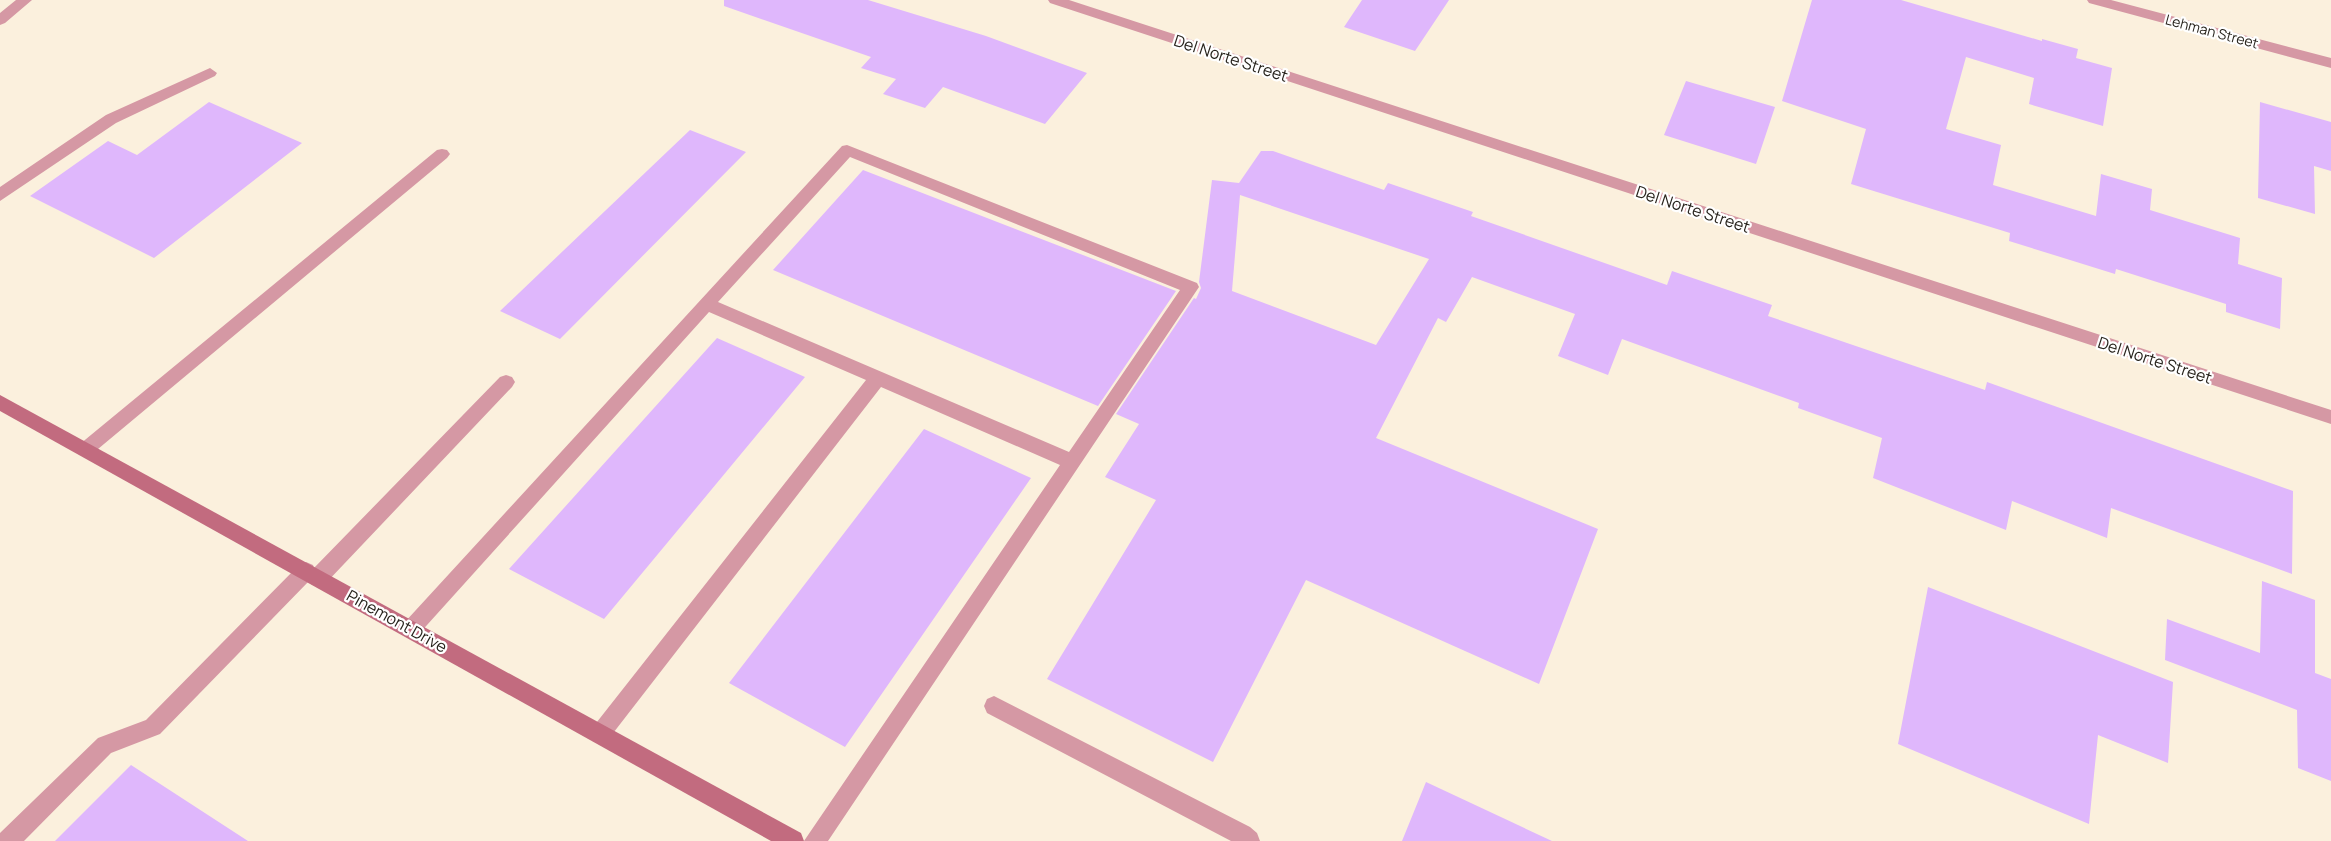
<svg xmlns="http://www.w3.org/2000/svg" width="2331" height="841" viewBox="0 0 2331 841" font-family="Manrope,sans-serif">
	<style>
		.building { fill: #dfb7fc; fill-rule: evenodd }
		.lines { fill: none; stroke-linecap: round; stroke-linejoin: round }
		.service { fill: #d598a4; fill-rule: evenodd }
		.minor { fill: #d598a4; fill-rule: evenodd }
		.secondary { fill: #c26b7f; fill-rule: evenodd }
		.labels { text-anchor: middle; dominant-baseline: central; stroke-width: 4.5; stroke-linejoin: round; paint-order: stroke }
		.far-street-label { font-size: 14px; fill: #27231c; stroke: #fff }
		.street-label { font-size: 16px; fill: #27231c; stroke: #fff }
	</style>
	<rect width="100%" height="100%" fill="#fbf0dd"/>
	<path class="building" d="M724,0H868L986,36L1087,73L1045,124L943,87L925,108L883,94L896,79L861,68L871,57L724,6Z
		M1362,0H1449L1415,51L1344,27Z
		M1812,0H1901L2042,41V39L2078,49L2076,58L2112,68L2103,126L2029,104L2034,78L1966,57L1946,129L2001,145L1993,185L2096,216L2101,174L2152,189L2150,210L2240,238L2238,264L2282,278L2280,329L2226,312V304L2116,269L2115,274L2009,241L2010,233L1851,184L1866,129L1782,101Z
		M1686,81L1775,107L1756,164L1664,135Z
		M209,102L302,143L154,258L30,196L108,141L137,155Z
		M2260,102L2331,122V171L2314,166L2315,214L2258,198Z
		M690,130L746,152L560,339L500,311Z
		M1261,151H1273L1384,190L1388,183L1473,212L1471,216L1667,285L1672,271L1772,305L1768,316L1985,390L1987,382L2293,491L2292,574L2111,508L2107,538L2012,501L2006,530L1873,478L1882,438L1798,408L1799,403L1622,339L1608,375L1558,356L1575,314L1472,277L1446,322L1438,318L1376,438L1598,529L1539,684L1306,580L1213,762L1047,679L1156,500L1105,477L1139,424L1116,414L1194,298L1196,299L1201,288L1199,282L1212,180L1239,183ZM1240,195L1429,259L1376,345L1232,291Z
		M863,170L1176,291L1098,406L773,270Z
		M717,338L805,377L604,619L509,569Z
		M924,429L1031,478L845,747L729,683Z
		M2262,581L2315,600V673L2331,679V781L2298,768L2297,710L2165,660L2167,619L2260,653Z
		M1928,587L2173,682L2168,763L2098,735L2089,824L1898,744Z
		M131,765L248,841H55Z
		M1426,782L1552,841H1402Z"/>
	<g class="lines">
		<path class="service" d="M16,0H32L5,23L0,25V13Z
			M210,68L217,73L215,76L116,123L0,201V187L106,115Z
			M847,145L1197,283L1199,287L828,841H804L1060,465L881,387L607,741L600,744L593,741L589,734L593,727L866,380L709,312L418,635L411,638L404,635L401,629L404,623L842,146ZM850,157L1180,290L1069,452L718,302Z
			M442,149L447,150L450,154L447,158L92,454L86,457L80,454L77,449L80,444L437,150Z
			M506,375L512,377L515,382L512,387L325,584L318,587L311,584L309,581L160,734L111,753L24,841H0V833L98,738L146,720L299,565L306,562L313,565L314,568L500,377Z
			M994,696L1250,827L1257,833L1260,841H1231L987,713L984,706L987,699Z"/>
		<path class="minor" d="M1048,0H1069L2331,410V424L1050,3Z
			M2087,0H2111L2331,58V68L2089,3Z"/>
		<path class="secondary" d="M0,395L801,833L804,841H771L0,411Z"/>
	</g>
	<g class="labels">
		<g class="far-street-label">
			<text transform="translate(2212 31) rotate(15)">Lehman Street</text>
		</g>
		<g class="street-label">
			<text transform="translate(1231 58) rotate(18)">Del Norte Street</text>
			<text transform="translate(1693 209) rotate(18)">Del Norte Street</text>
			<text transform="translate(2155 360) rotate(18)">Del Norte Street</text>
			<text transform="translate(397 621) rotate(29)">Pinemont Drive</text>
		</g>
	</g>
</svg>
